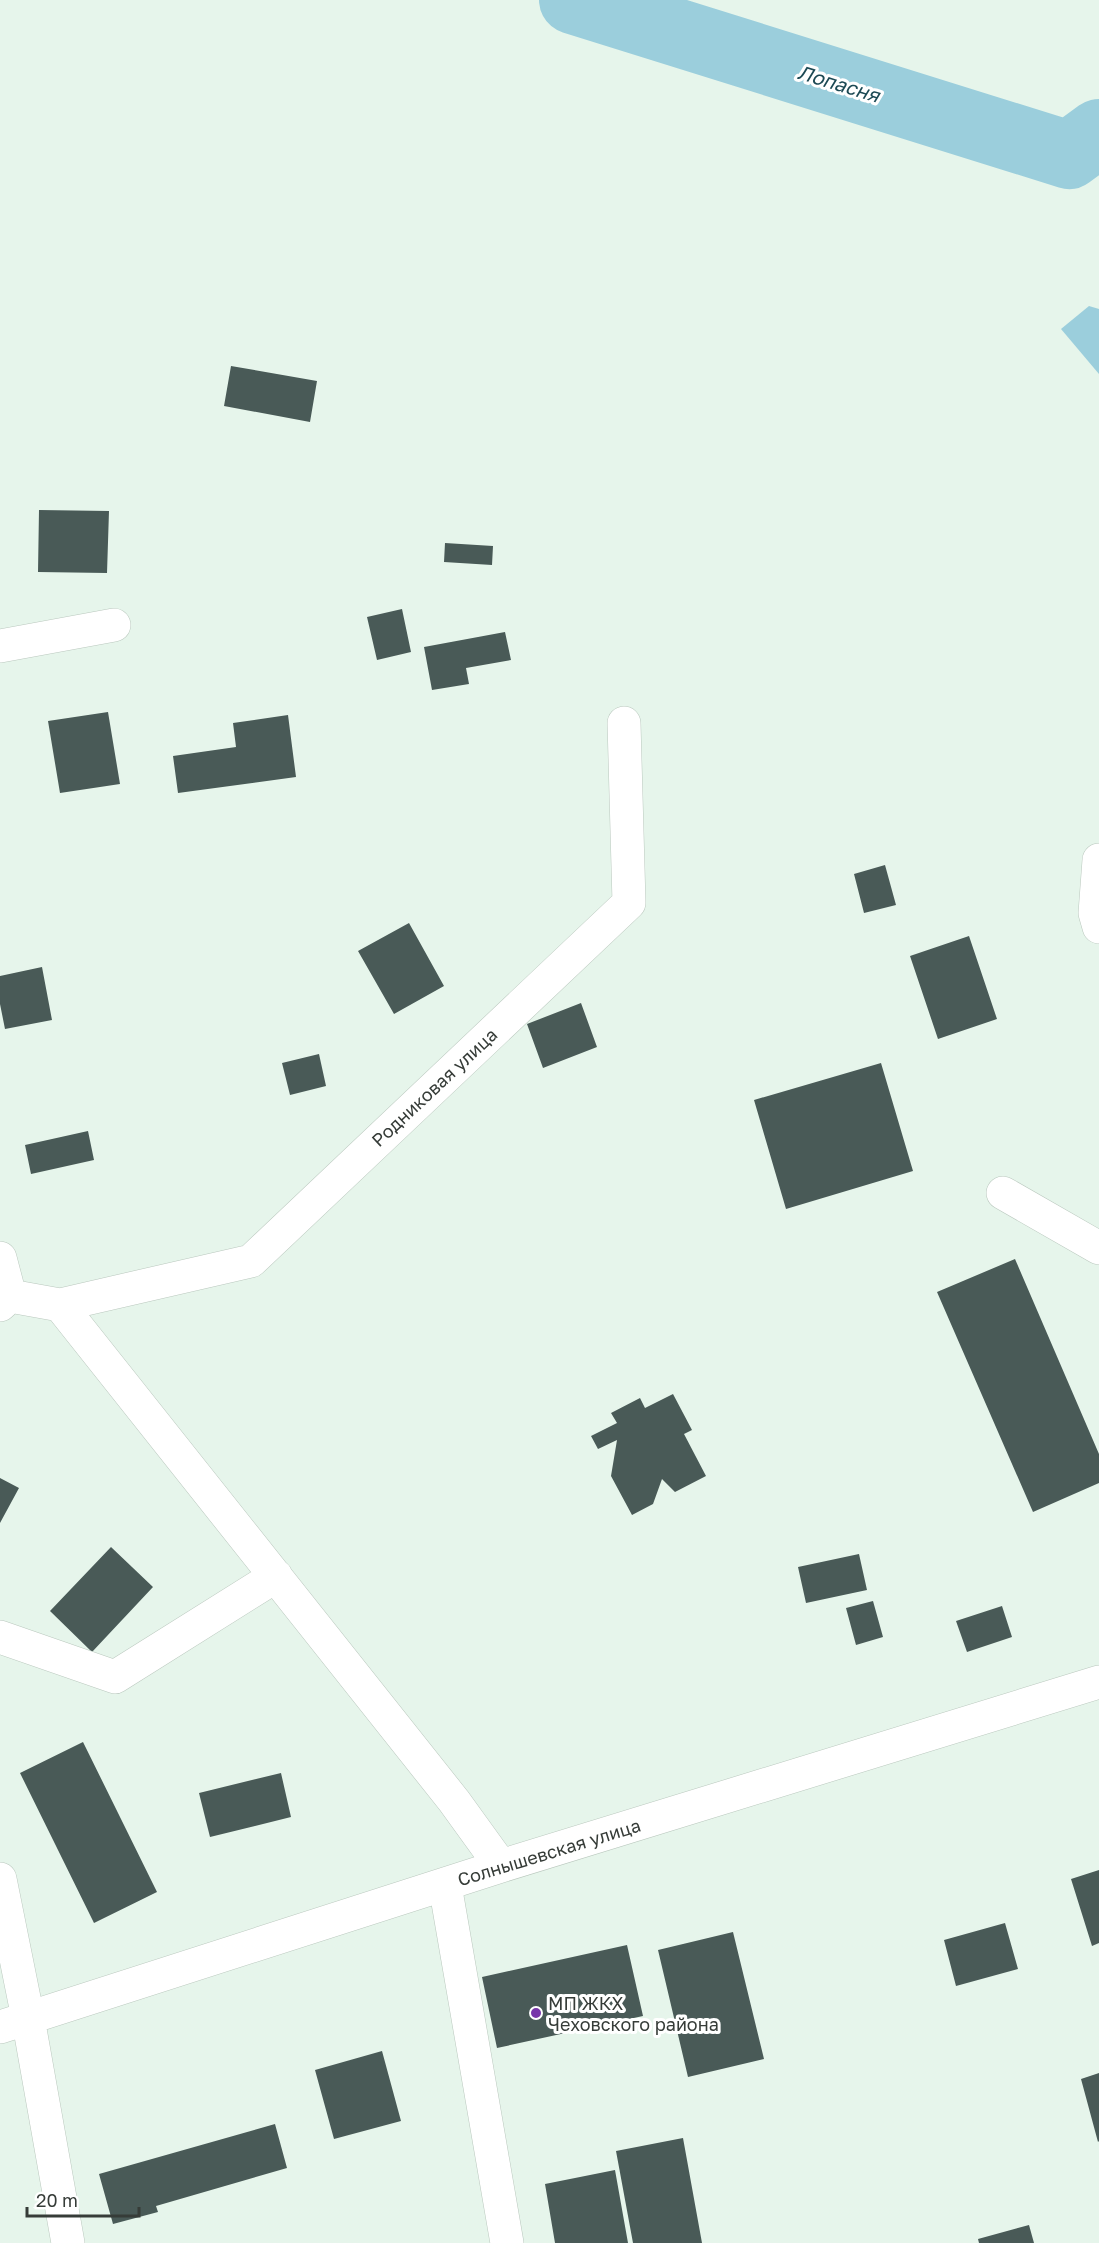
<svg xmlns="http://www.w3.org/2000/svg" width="1099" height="2243" viewBox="0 0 1099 2243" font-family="'Golos Text',sans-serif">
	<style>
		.water { fill: #9bcedc }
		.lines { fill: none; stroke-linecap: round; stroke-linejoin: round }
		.river { stroke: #9bcedc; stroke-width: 68 }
		.building { fill: #495a57 }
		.minor-casing { stroke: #bac8be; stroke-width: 34 }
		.minor { stroke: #fff; stroke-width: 33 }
		.poi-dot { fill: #7836aa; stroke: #fff; stroke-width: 2 }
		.labels { text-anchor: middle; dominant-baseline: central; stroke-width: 6; stroke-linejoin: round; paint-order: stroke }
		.street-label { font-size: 18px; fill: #363c38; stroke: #fff }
		.poi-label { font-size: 18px; fill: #363c38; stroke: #fff; text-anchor: start }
		.water-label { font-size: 20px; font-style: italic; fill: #1c4954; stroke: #fff }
	</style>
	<rect width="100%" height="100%" fill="#e6f5eb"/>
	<path class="water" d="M1089,306L1099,309V374L1061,329Z"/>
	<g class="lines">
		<path class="river" d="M573,0L1069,155L1099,133"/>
	</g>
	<path class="building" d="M231,366L317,381L310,422L224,406Z
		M39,510L109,511L107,573L38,572Z
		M445,543L493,546L492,565L444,562Z
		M402,609L411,652L377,660L367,617Z
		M505,632L511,660L466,668L469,684L432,690L424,647Z
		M108,712L120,784L60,793L48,721Z
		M288,715L296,777L178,793L173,756L236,747L233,723Z
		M885,865L896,905L864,913L854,874Z
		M409,923L444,986L394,1014L358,951Z
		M969,936L997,1019L938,1039L910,956Z
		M42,967L52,1020L5,1029L0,1004V976Z
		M581,1003L597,1047L543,1068L527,1024Z
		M319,1054L326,1086L290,1095L282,1063Z
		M881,1063L913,1171L786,1209L754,1100Z
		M88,1131L94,1160L31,1174L25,1145Z
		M1015,1259L1099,1454V1483L1033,1512L937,1292Z
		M673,1394L692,1430L684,1434L706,1476L675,1492L662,1479L653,1504L632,1515L611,1476L617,1440L598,1449L591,1436L617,1423L611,1413L640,1398L645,1408Z
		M0,1478L19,1488L0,1523Z
		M111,1547L153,1587L92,1652L50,1611Z
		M859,1554L867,1590L806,1603L798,1567Z
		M873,1601L883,1637L856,1645L846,1608Z
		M1002,1606L1012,1637L967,1652L956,1621Z
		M83,1742L157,1892L94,1923L20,1773Z
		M281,1773L291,1817L210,1837L199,1793Z
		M1099,1870V1943L1092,1946L1071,1879Z
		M1005,1923L1018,1969L956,1986L944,1940Z
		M733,1932L764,2059L688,2077L658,1950Z
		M627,1945L643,2016L497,2048L482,1977Z
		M382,2051L401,2121L334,2139L315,2070Z
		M1099,2073V2141L1098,2142L1081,2079Z
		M275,2124L287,2168L156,2206L158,2212L113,2224L99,2174Z
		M683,2138L702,2243H633L616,2151Z
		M615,2170L628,2243H555L545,2184Z
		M1029,2225L1034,2243H979L978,2239Z"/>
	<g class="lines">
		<g class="minor-casing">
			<path id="minor" d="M0,646L114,625
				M1099,860L1095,913L1099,927
				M1003,1193L1099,1248
				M0,1258L10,1296
				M0,1305L10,1296L60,1305L454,1801L501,1866
				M60,1305L251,1261L629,903L624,723
				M0,1637L115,1677L276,1576
				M0,1879L28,2018L68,2243
				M445,1885L507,2243
				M0,2027L501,1866L1099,1682"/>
		</g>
		<use href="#minor" class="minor"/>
	</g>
	<circle class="poi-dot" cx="536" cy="2013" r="6"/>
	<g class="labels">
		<g class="street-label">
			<text transform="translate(434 1087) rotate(-43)">Родниковая улица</text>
			<text transform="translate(549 1852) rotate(-17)">Солнышевская улица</text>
		</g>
		<g class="poi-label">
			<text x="548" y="2003">МП ЖКХ<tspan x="548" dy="21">Чеховского района</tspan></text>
		</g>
		<g class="water-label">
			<text transform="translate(839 83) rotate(17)">Лопасня</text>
		</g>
	</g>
	<path d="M27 2207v9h112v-9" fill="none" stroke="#363c38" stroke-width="3"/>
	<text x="36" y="2207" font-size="18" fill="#363c38" stroke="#ffffff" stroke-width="4.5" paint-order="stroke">20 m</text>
</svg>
